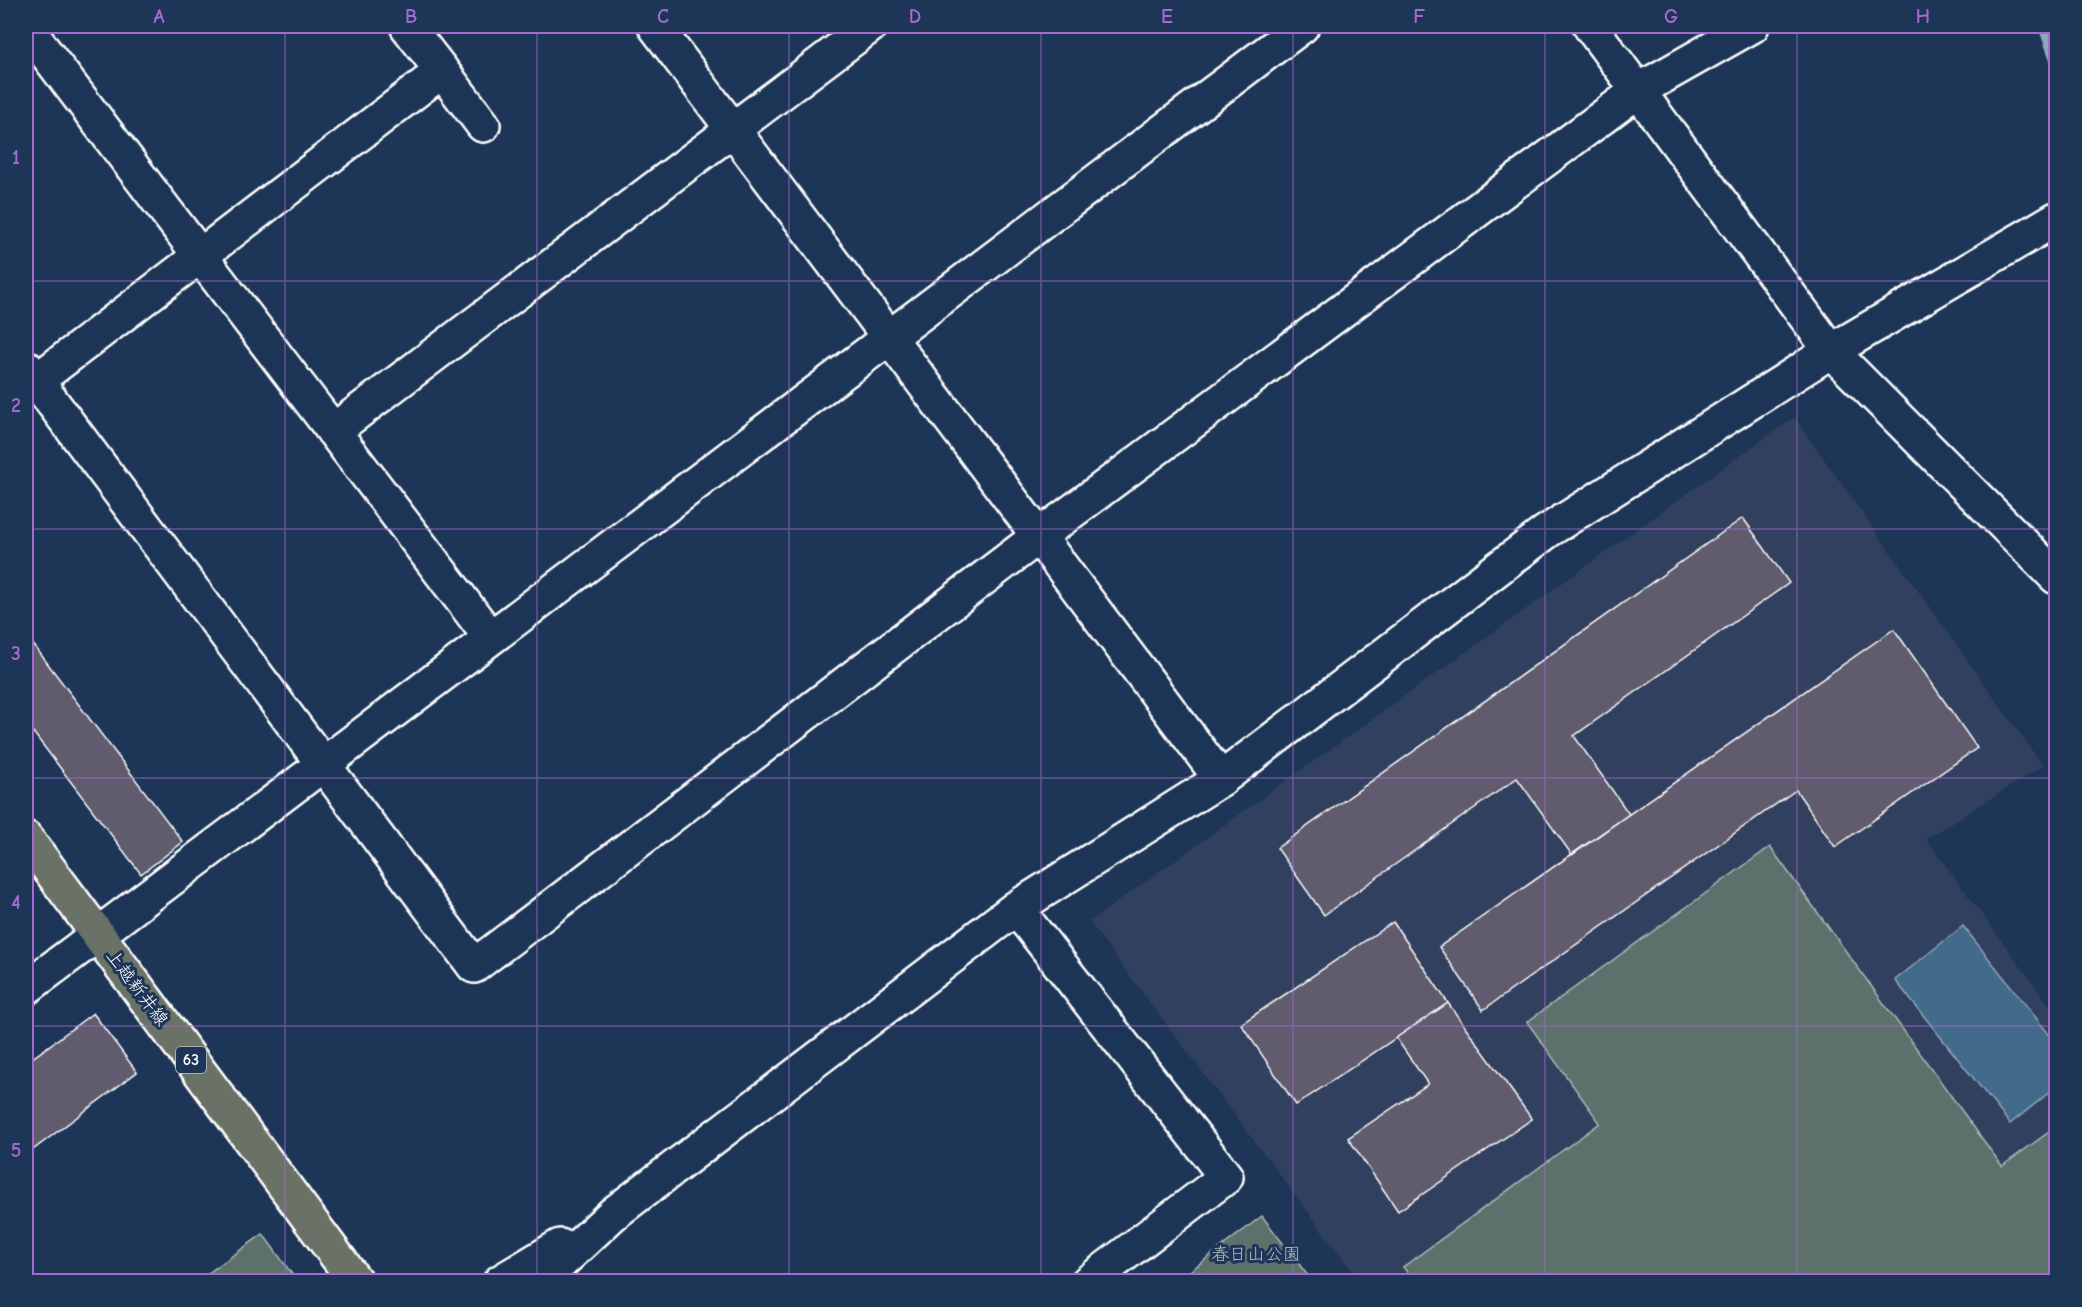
<svg xmlns="http://www.w3.org/2000/svg" width="2082" height="1307" viewBox="0 0 2082 1307" font-family="'Comic Neue','Klee One',sans-serif">
	<style>
		.built { fill: #31415e }
		.green { fill: #5d716c; stroke: #aeb8b6; stroke-width: 1.5 }
		.water { fill: #426b8a; stroke: #8ea6b9; stroke-width: 1.5 }
		.lines { fill: none; stroke-linecap: round; stroke-linejoin: round }
		.stream { stroke: #8ea6b9; stroke-width: 10 }
		.building { fill: #615c6e; stroke: #fff; stroke-width: 1.5 }
		.minor-casing { stroke: #fff; stroke-width: 38 }
		.tertiary-casing { stroke: #fff; stroke-width: 38 }
		.primary-casing { stroke: #fff; stroke-width: 38 }
		.minor { stroke: #1d3557; stroke-width: 33 }
		.tertiary { stroke: #1d3557; stroke-width: 33 }
		.primary { stroke: #6a7166; stroke-width: 33 }
		.grid { fill: none; stroke: #a36bd2; stroke-width: 1.5; stroke-opacity: 0.55 }
		.labels { text-anchor: middle; dominant-baseline: central; stroke-width: 6; stroke-linejoin: round; paint-order: stroke }
		.shield { fill: #1d3557; stroke: #bbc2cd; stroke-width: 1.5 }
		.shield-label { font-size: 16px; font-weight: bold; fill: #fff }
		.street-label { font-size: 18px; fill: #fff; stroke: #1d3557 }
		.park-label { font-size: 18px; fill: #b6bfbd; stroke: #1d3557 }
		.neatline { fill: none; stroke: #a36bd2; stroke-width: 2 }
		.grid-label { font-size: 20px; text-anchor: middle; font-weight: bold; fill: #a36bd2 }
	</style>
	<rect width="100%" height="100%" fill="#1d3557"/>
	<filter id="ink" filterUnits="userSpaceOnUse"><feTurbulence type="fractalNoise" baseFrequency=".0167" numOctaves="2"/><feDisplacementMap in="SourceGraphic" scale="12" xChannelSelector="R" yChannelSelector="G"/><feConvolveMatrix kernelMatrix="1 2 1 2 8 2 1 2 1" color-interpolation-filters="sRGB"/></filter>
	<g filter="url(#ink)">
		<path class="built" d="M1794,417L2043,766L1926,839L2056,1014V1281H1360L1089,922Z"/>
		<path class="green" d="M1770,847L2002,1166L2056,1127V1281H1414L1403,1267L1600,1123L1527,1022Z
			M1262,1216L1312,1281H1177Z
			M263,1234L297,1281H197Z"/>
		<path class="water" d="M1963,926L2056,1043V1087L2010,1124L1895,980Z"/>
		<g class="lines">
			<path class="stream" d="M2043,26L2056,62"/>
		</g>
		<path class="building" d="M1743,518L1789,583L1574,736L1629,814L1572,855L1517,778L1324,915L1277,848Z
			M1894,629L1977,748L1835,847L1796,790L1483,1010L1439,947Z
			M26,635L183,842L141,874L26,723Z
			M1393,922L1448,1003L1296,1105L1241,1024Z
			M1448,1003L1532,1119L1398,1211L1348,1138L1428,1084L1396,1038Z
			M93,1013L137,1072L26,1155V1063Z"/>
		<g class="lines">
			<g class="minor-casing">
				<path id="minor" d="M655,26L1221,779
					M1590,26L1831,351L2056,577
					M26,27L490,637
					M442,71L483,125
					M26,367L474,966L1039,536L1639,90L1752,26
					M36,381L442,71L407,26
					M333,431L870,26
					M1016,908L1226,1177L1088,1282
					M97,935L1302,26"/>
			</g>
			<g class="tertiary-casing">
				<path id="tertiary" d="M26,988L97,935
					M500,1282L560,1246
					M540,1282L613,1214L1016,908L1221,779L1546,532L1831,351L2056,219"/>
			</g>
			<g class="primary-casing">
				<path id="primary" d="M26,838L356,1282"/>
			</g>
			<use href="#minor" class="minor"/>
			<use href="#tertiary" class="tertiary"/>
			<use href="#primary" class="primary"/>
		</g>
	</g>
	<path class="grid" d="M285,26V1282M537,26V1282M789,26V1282M1041,26V1282M1293,26V1282M1545,26V1282M1797,26V1282M26,281H2056M26,529H2056M26,778H2056M26,1026H2056"/>
	<g class="labels">
		<rect class="shield" x="176" y="1047" width="30" height="26" rx="4.5"/>
		<g class="shield-label">
			<text x="191" y="1060">63</text>
		</g>
		<g class="street-label">
			<text transform="translate(137 988) rotate(53)">上越新井線</text>
		</g>
		<g class="park-label">
			<text x="1256" y="1254">春日山公園</text>
		</g>
	</g>
	<rect width="2082" height="1307" fill="none" stroke="#1d3557" stroke-width="66"/>
	<rect x="33" y="33" width="2016" height="1241" class="neatline"/>
	<g class="grid-label">
		<text x="159" y="23">A</text>
		<text x="411" y="23">B</text>
		<text x="663" y="23">C</text>
		<text x="915" y="23">D</text>
		<text x="1167" y="23">E</text>
		<text x="1419" y="23">F</text>
		<text x="1671" y="23">G</text>
		<text x="1923" y="23">H</text>
		<text x="16" y="164">1</text>
		<text x="16" y="412">2</text>
		<text x="16" y="660">3</text>
		<text x="16" y="909">4</text>
		<text x="16" y="1157">5</text>
	</g>
</svg>
